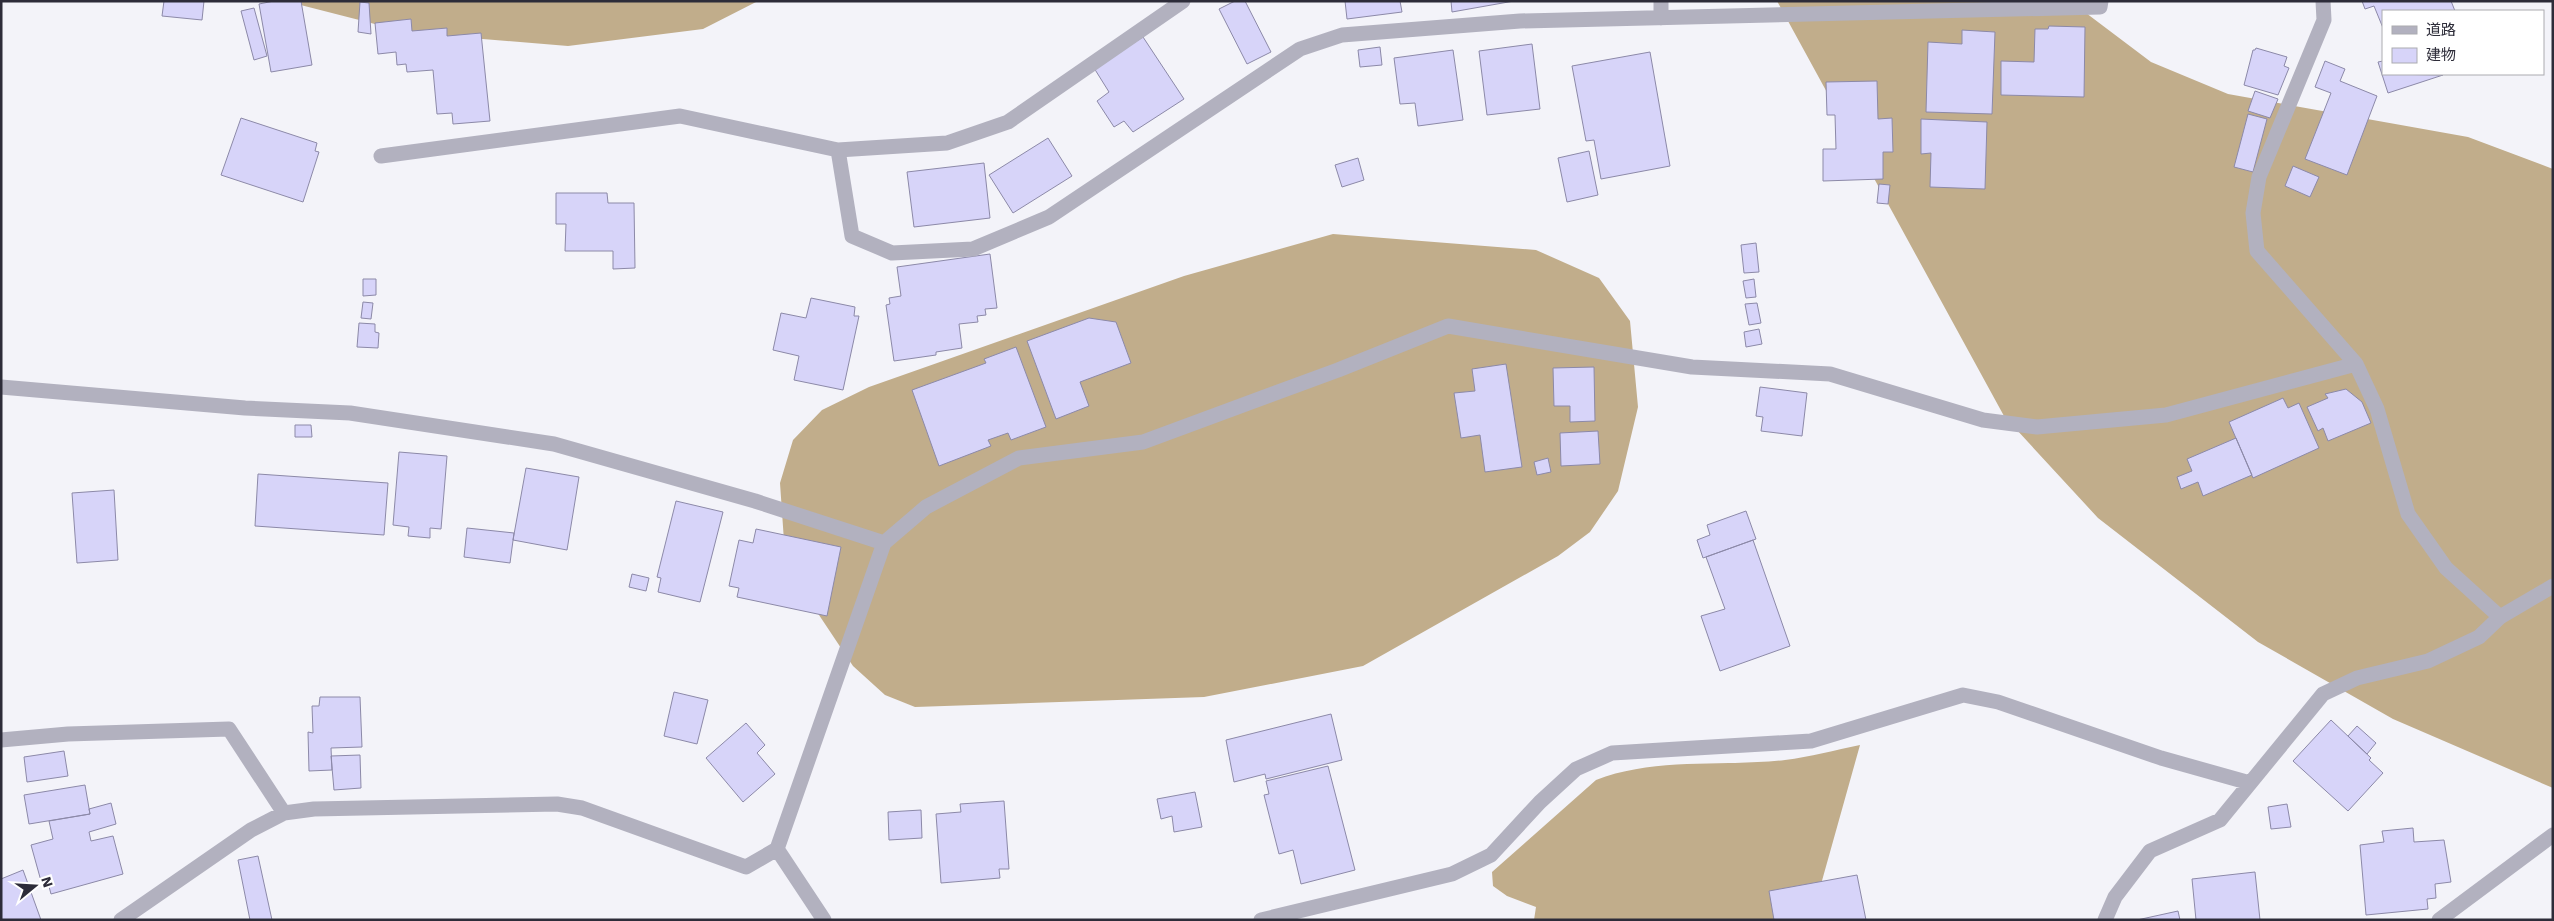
<svg xmlns="http://www.w3.org/2000/svg" width="2554" height="921" viewBox="0 0 2554 921" font-family="'Work Sans','Noto Sans JP',sans-serif">
	<style>
		.forest { fill: #c1ad8b }
		.building { fill: #d7d4f9; stroke: #8c89a8 }
		.lines { fill: none; stroke-linecap: round; stroke-linejoin: round }
		.minor { stroke: #b2b1bf; stroke-width: 15 }
	</style>
	<rect width="100%" height="100%" fill="#f3f3f9"/>
	<path class="forest" d="M285,1H758L703,29L568,46L410,33Z
		M1777,1H2080L2086,13L2151,62L2228,94L2468,137L2553,169V788L2393,719L2258,642L2098,518L2004,416Z
		M1333,234L1536,250L1599,278L1630,321L1638,407L1618,491L1590,532L1558,556L1363,666L1204,697L915,707L885,695L853,666L809,600L784,541L780,483L793,440L822,410L869,387L1184,276Z
		M1860,745L1811,920H1534L1536,907L1507,896L1493,886L1492,872L1596,780C1655,757 1723,767 1785,760C1810,757 1835,750 1860,745Z"/>
	<path class="building" d="M164,1H204L202,20L162,16Z
		M274,1H301L312,65L271,72L259,4Z
		M1235,1H1245L1271,52L1247,64L1219,9Z
		M1345,1H1400L1402,12L1347,19Z
		M1451,1H1514L1452,12Z
		M2362,1H2451L2455,11H2383V28L2374,6L2365,9Z
		M360,2L369,3L371,34L358,32Z
		M254,8L267,56L254,60L241,11Z
		M411,19L412,31L447,28V36L481,33L490,121L453,124L452,113L437,114L433,70L407,72L406,64L397,65L396,52L378,54L375,23Z
		M2049,26L2085,27L2084,97L2001,95V61L2034,62L2035,29H2048Z
		M1962,30L1995,32L1992,114L1926,112L1928,42L1962,44Z
		M1143,37L1184,99L1133,132L1124,121L1114,127L1097,101L1109,92L1094,68Z
		M1532,44L1540,109L1487,115L1479,51Z
		M1380,47L1382,65L1360,67L1358,50Z
		M2256,48L2287,57L2284,66L2289,68L2278,95L2244,85L2253,50H2255Z
		M1453,50L1463,120L1418,126L1415,103L1400,104L1394,58Z
		M1650,52L1670,166L1601,179L1594,140L1586,141L1572,66Z
		M2325,61L2345,69L2340,81L2377,96L2347,175L2305,159L2331,93L2315,87Z
		M2383,61V74L2443,75L2388,93L2378,62Z
		M1877,81L1878,119L1892,118L1893,152H1883V179L1823,181V149H1836L1835,115H1827L1826,82Z
		M2255,91L2278,99L2270,118L2248,111Z
		M2248,114L2267,119L2253,172L2234,167Z
		M241,118L317,143L315,151L319,152L303,202L221,175Z
		M1921,119L1987,122L1985,189L1930,187L1931,153L1921,154Z
		M1048,138L1072,176L1013,213L989,175Z
		M1589,151L1598,195L1567,202L1558,158Z
		M1358,158L1364,180L1342,187L1335,165Z
		M984,163L990,218L914,227L907,172Z
		M2293,166L2319,177L2310,197L2285,186Z
		M1879,184L1890,185L1888,204L1877,203Z
		M556,193H607L608,203H634L635,268L613,269V251H565L566,224H556Z
		M1756,243L1759,272L1744,273L1741,245Z
		M990,254L997,308L985,309L986,315L977,316L978,322L959,324L962,348L936,352V355L894,361L886,305L890,304L889,298L901,296L897,267Z
		M363,279H376V295L363,296Z
		M1754,279L1756,297L1746,298L1743,281Z
		M811,298L855,307L854,316H859L843,390L794,380L799,356L773,350L781,313L806,318Z
		M363,302L373,303L371,319L361,318Z
		M1757,303L1761,323L1749,325L1745,304Z
		M1089,318L1116,322L1131,363L1080,382L1089,406L1056,419L1027,341Z
		M359,323L375,324V332L379,333L378,348L357,347Z
		M1759,329L1762,344L1746,347L1744,332Z
		M1016,347L1046,427L1011,440L1008,433L988,440L991,446L939,466L912,390L986,363L984,359Z
		M1506,364L1522,467L1485,472L1480,435L1461,438L1454,393L1475,391L1472,369Z
		M1594,367L1595,421L1570,422V406H1554L1553,368Z
		M1760,387L1807,393L1802,436L1761,431L1763,417L1756,416Z
		M2346,389L2362,402L2371,423L2328,441L2323,428L2318,431L2307,407L2328,398L2325,394Z
		M2283,398L2288,408L2299,403L2319,448L2253,478L2229,422Z
		M295,425H311L312,437H295Z
		M1598,431L1600,464L1561,466L1560,433Z
		M2236,438L2252,475L2203,496L2198,482L2181,489L2177,477L2192,471L2187,459Z
		M399,452L447,456L441,529L430,528V538L408,536L409,527L393,525Z
		M1548,458L1551,472L1537,475L1534,462Z
		M526,468L579,477L567,550L513,540Z
		M258,474L388,483L384,535L255,526Z
		M114,490L118,560L77,563L72,493Z
		M676,501L723,512L700,602L658,592L661,578L657,577Z
		M1746,511L1756,539L1703,558L1697,540L1710,535L1707,525Z
		M467,528L514,533L510,563L464,557Z
		M756,529L841,547L827,616L737,597L739,588L729,586L739,540L753,543Z
		M1753,540L1790,646L1720,671L1701,616L1725,609L1706,557Z
		M632,574L649,578L646,591L629,587Z
		M674,692L708,700L697,744L664,736Z
		M320,697H360L362,747L331,748L332,770L309,771L308,732L313,733L312,706H319Z
		M1331,714L1342,760L1266,779L1265,774L1234,782L1226,740Z
		M2331,720L2371,758L2369,760L2383,773L2348,811L2293,761Z
		M746,723L765,745L757,753L775,774L743,802L706,758Z
		M2357,726L2376,743L2367,754L2348,736Z
		M64,751L68,776L27,782L24,757Z
		M360,755L361,788L334,790L331,756Z
		M1328,766L1355,870L1301,884L1293,850L1279,854L1264,795L1269,794L1266,781Z
		M85,785L90,814L29,824L24,795Z
		M1195,792L1202,827L1174,832L1172,816L1161,819L1157,799Z
		M1004,801L1009,869H999L1000,878L941,883L936,814L961,812L960,804Z
		M111,803L116,824L89,832L91,841L113,836L123,874L51,894L47,879L41,881L31,845L53,839L49,821L90,814L89,809Z
		M2287,804L2291,827L2271,829L2268,807Z
		M921,810L922,838L889,840L888,812Z
		M2413,828L2414,842L2444,840L2451,882L2435,884L2436,898L2427,899L2428,909L2366,915L2360,845L2384,842L2382,831Z
		M258,856L272,920H250L238,860Z
		M23,870L41,920H1V879Z
		M2255,872L2260,920H2196L2192,879Z
		M1857,875L1866,920H1774L1769,891Z
		M2178,911L2180,920H2137Z"/>
	<g class="lines">
		<path class="minor" d="M2323,1L2324,20L2259,177L2253,213L2257,251L2356,364
			M1661,18V1
			M838,150L852,236L892,253L973,249L1049,217L1300,49L1342,35L1520,21L2100,7L2101,1
			M381,156L680,116L838,150L947,143L1008,122L1183,1
			M1,387L245,408L350,413L554,444L755,501L884,543
			M1,740L68,734L229,729L284,813
			M777,849L824,920
			M121,920L251,830L284,813L314,809L557,804L582,808L746,867L777,849L884,543L926,507L1019,458L1143,442L1338,370L1448,326L1692,367L1830,374L1983,420L2037,427L2166,415L2356,364L2377,409L2408,514L2446,568L2500,617
			M1261,920L1452,874L1491,855L1540,802L1576,769L1612,753L1811,741L1963,695L1998,702L2161,758L2250,783
			M2105,920L2115,897L2150,851L2220,820L2323,694L2357,678L2428,661L2479,637L2500,617L2553,586
			M2439,920L2553,835"/>
	</g>
	<rect width="2554" height="921" fill="none" stroke="#2d2c39" stroke-width="5"/>
	<rect x="2382" y="10" width="162" height="65" fill="#ffffff" stroke="#ababb0"/>
	<rect x="2392" y="26" width="25" height="8" fill="#b2b1bf" stroke="#ababb0"/>
	<text x="2426" y="35" font-size="15" fill="#2d2c39">道路</text>
	<rect x="2392" y="48" width="25" height="15" fill="#d7d4f9" stroke="#ababb0"/>
	<text x="2426" y="60" font-size="15" fill="#2d2c39">建物</text>
	<g transform="translate(35 886) rotate(72)" stroke="#ffffff" stroke-width="4" paint-order="stroke">
	<path d="M0-4L9 19L0 12L-9 19Z" fill="#2d2c39"/>
	<text y="-8" font-size="14" font-weight="bold" text-anchor="middle" fill="#2d2c39">N</text>
	</g>
</svg>
